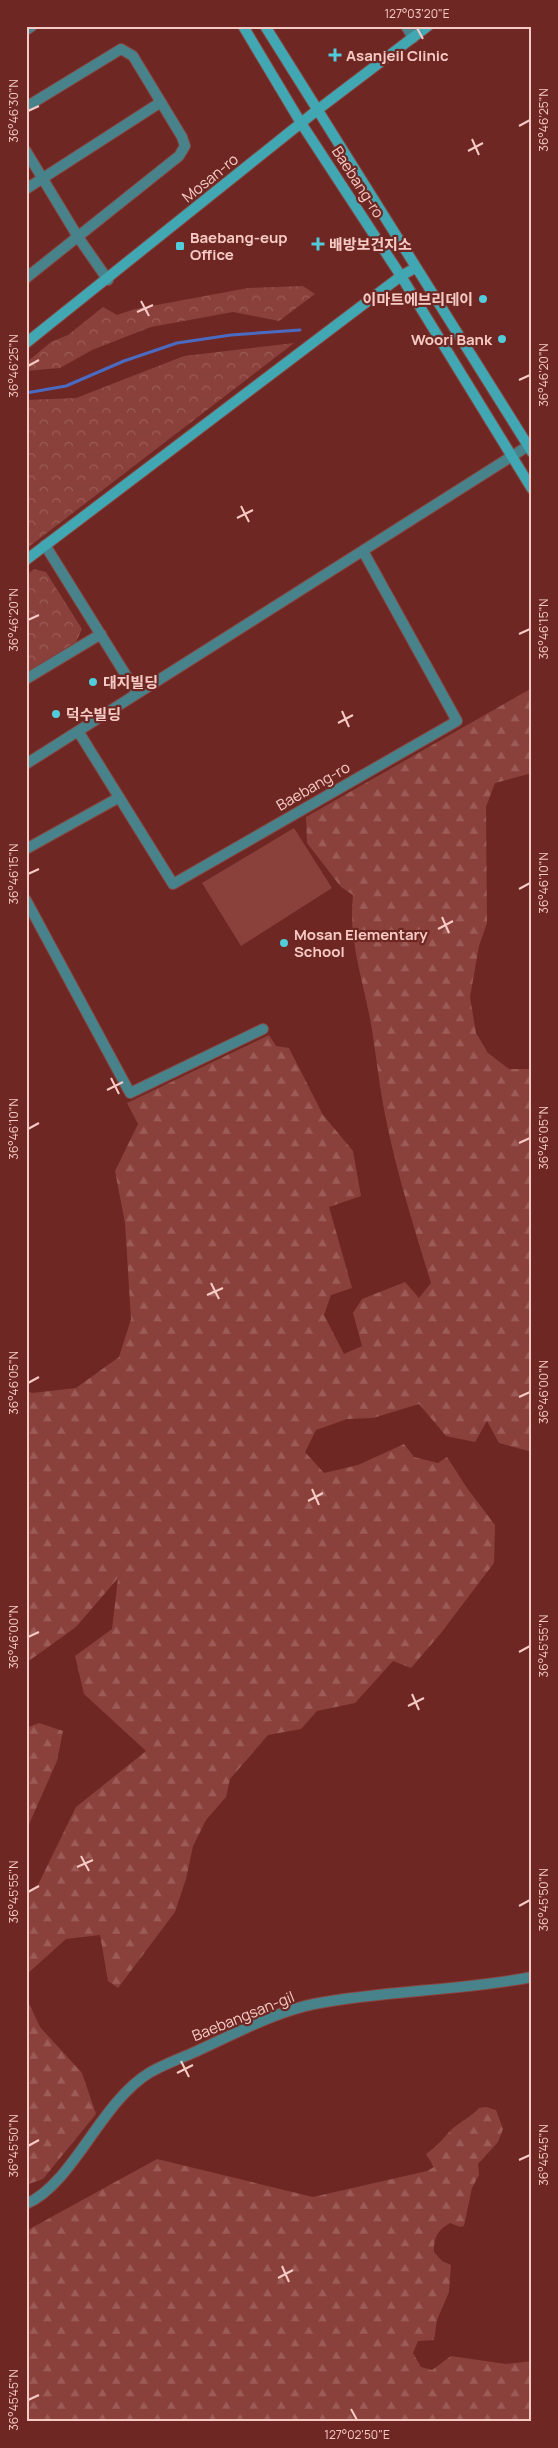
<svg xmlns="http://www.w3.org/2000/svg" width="558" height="2448" viewBox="0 0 558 2448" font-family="Manrope,'Noto Sans KR',sans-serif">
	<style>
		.grass { fill: #8b413b }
		.forest { fill: url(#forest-firs) }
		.park { fill: url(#park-crowns) }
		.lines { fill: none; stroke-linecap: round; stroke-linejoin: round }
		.stream { stroke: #4a6bc1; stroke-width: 3 }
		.street-casing { stroke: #874540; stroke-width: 12 }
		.secondary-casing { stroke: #874540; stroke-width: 12 }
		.street { stroke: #48838b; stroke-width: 10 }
		.secondary { stroke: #40a7b3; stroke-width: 10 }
		.ticks { fill: none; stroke: #f7cbc5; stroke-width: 2 }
		.poi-dot { fill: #52cbda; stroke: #6e2723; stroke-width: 2 }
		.labels { text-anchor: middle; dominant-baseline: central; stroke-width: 4.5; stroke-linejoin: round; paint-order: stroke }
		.poi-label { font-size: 15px; font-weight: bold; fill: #f7cbc5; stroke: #6e2723; text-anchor: start }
		.street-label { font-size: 15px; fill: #f7cbc5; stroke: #6e2723 }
		.neatline { fill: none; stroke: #f7cbc5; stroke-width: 2 }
		.ticks-label { font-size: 12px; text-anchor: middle; fill: #f7cbc5 }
	</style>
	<defs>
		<pattern id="forest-firs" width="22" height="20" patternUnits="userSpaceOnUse" patternTransform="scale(1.25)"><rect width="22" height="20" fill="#8b413b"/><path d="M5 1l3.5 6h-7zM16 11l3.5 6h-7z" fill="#9c5b56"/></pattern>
		<pattern id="park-crowns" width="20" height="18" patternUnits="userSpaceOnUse" patternTransform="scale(1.25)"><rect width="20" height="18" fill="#8b413b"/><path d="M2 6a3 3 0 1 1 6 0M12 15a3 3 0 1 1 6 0" fill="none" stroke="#9c5b56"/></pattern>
	</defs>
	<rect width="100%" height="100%" fill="#6e2723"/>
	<path class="grass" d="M294,828L332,888L241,946L202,883Z"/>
	<path class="forest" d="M532,688V773L495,783L486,807L487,923L479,946L470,997L476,1033L488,1053L509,1069H532V1452L499,1443L487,1421L475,1442L446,1436L419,1404L373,1418L347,1419L316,1430L305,1452L324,1473L358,1465L404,1444L414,1457L438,1463L447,1457L467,1488L495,1525L494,1563L441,1633L411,1668L393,1661L355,1703L317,1711L301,1729L268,1735L230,1779L226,1797L206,1820L193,1846L186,1879L175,1912L118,1988L108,1981L100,1935L66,1939L26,1975V1892L36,1889L76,1807L146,1751L84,1694L75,1656L112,1629L118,1578L76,1627L26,1663V1390L32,1393L76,1388L119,1357L131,1319L125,1223L115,1171L138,1124L127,1103L269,1035L276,1046L289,1048L323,1115L353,1151L361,1196L329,1207L352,1288L331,1295L324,1315L344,1354L362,1346L353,1313L362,1299L405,1282L419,1298L431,1283C413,1224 394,1165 383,1104C378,1076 375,1046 370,1018C362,978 348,936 353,895L341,887L307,843L306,817Z
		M39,1723L63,1731L57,1761L26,1831V1728Z
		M26,1997L40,2027L82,2073L96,2114L43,2179L26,2185Z
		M486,2107L496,2110L503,2129L498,2142L478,2164L479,2175L472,2188L464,2226L460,2227L450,2223C437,2231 434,2237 434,2252L442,2261L451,2265L449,2292L437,2320L434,2340L418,2341L413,2353L421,2367L432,2370L451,2356L506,2364L532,2361V2422H26V2231L157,2159L313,2197L427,2171L434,2167L426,2154C436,2147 442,2140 450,2131C459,2122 470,2118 479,2108Z"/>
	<path class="park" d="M303,286L315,294L279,321L233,312L151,327L92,350L60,368L26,371L27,362L51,342L68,335L103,307L117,315L135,309L248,288Z
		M294,343L26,549V400L76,398L184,356Z
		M34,569L46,572L82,629L76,642L26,672V575Z"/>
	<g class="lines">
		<path class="stream" d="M26,393L66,386L124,361L177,343L231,335L300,330"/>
		<g class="street-casing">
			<path id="street" d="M406,26L413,38
				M26,30L32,26
				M26,107L121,49L133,56L182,137L185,146L179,156L26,278
				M26,151L78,237L108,280
				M26,189L161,102
				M45,545L137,693
				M26,679L101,634
				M78,731L173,884L457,721L363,551
				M26,764L528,446
				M26,849L118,798
				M26,900L130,1093L263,1029
				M26,2204C73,2184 100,2103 149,2073C164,2064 182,2058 197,2051C232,2035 277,2011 314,2004C386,1990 460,1991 532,1977"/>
		</g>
		<g class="secondary-casing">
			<path id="secondary" d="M243,26L301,123L401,276L532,489
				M265,26L532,452
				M26,343L316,111L428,26
				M26,560L401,276L415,268"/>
		</g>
		<use href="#street" class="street"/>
		<use href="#secondary" class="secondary"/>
	</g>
	<path class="ticks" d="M417,28L423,39M28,111L39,106M519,126L530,120M472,139L479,155M468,151L483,143M141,301L149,316M137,312L153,305M28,366L39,360M519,380L530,375M241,506L249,522M237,518L253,510M28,620L39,615M519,634L530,629M342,711L349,727M338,723L353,715M28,874L39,869M519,889L530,883M442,917L449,933M438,929L453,921M111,1078L119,1094M107,1090L123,1082M28,1129L39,1123M519,1143L530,1138M211,1283L219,1299M207,1295L223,1288M28,1383L39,1377M519,1397L530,1392M312,1489L319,1505M308,1501L323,1493M28,1637L39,1632M519,1652L530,1646M412,1694L419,1710M408,1706L424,1698M81,1856L89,1871M77,1867L93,1860M28,1892L39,1886M519,1906L530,1900M181,2061L189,2077M177,2073L193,2065M28,2146L39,2140M519,2160L530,2155M282,2266L289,2282M278,2278L293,2270M28,2400L39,2395M351,2409L357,2420"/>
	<g class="poi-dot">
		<path d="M332.5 47.5h5v5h5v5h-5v5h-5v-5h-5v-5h5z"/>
		<path d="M315.5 236.5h5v5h5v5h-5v5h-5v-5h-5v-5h5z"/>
		<rect x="175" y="241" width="10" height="10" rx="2.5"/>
		<circle cx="483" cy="299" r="5"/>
		<circle cx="502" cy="339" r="5"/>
		<circle cx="93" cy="682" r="5"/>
		<circle cx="56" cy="714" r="5"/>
		<circle cx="284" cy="943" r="5"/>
	</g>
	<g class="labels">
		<g class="poi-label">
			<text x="346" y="55">Asanjeil Clinic</text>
			<text x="190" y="237">Baebang-eup<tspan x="190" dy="17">Office</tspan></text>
			<text x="329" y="244">배방보건지소</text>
			<text x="473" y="299" text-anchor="end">이마트에브리데이</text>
			<text x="492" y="339" text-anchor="end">Woori Bank</text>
			<text x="103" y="682">대지빌딩</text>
			<text x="66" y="714">덕수빌딩</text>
			<text x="294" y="934">Mosan Elementary<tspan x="294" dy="17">School</tspan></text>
		</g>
		<g class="street-label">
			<text transform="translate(210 178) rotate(-39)">Mosan-ro</text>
			<text transform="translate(358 182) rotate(57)">Baebang-ro</text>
			<text transform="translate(313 786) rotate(-30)">Baebang-ro</text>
			<text transform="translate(243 2016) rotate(-22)">Baebangsan-gil</text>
		</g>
	</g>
	<rect width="558" height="2448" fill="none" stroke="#6e2723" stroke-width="55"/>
	<rect x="28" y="28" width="502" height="2392" class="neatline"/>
	<g class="ticks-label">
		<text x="417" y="18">127°03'20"E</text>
		<text transform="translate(14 111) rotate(-90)" y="4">36°46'30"N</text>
		<text transform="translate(544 120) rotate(-90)" y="4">36°46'25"N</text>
		<text transform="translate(14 366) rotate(-90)" y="4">36°46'25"N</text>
		<text transform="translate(544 375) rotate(-90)" y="4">36°46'20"N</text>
		<text transform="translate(14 620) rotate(-90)" y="4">36°46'20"N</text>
		<text transform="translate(544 629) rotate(-90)" y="4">36°46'15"N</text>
		<text transform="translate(14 874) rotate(-90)" y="4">36°46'15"N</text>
		<text transform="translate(544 883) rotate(-90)" y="4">36°46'10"N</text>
		<text transform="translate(14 1129) rotate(-90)" y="4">36°46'10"N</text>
		<text transform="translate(544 1138) rotate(-90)" y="4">36°46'05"N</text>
		<text transform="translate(14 1383) rotate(-90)" y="4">36°46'05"N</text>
		<text transform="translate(544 1392) rotate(-90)" y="4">36°46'00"N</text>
		<text transform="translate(14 1637) rotate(-90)" y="4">36°46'00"N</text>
		<text transform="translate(544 1646) rotate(-90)" y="4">36°45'55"N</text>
		<text transform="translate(14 1892) rotate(-90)" y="4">36°45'55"N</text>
		<text transform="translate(544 1900) rotate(-90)" y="4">36°45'50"N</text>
		<text transform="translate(14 2146) rotate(-90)" y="4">36°45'50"N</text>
		<text transform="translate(544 2155) rotate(-90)" y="4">36°45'45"N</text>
		<text transform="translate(14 2400) rotate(-90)" y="4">36°45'45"N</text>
		<text x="357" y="2439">127°02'50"E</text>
	</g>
</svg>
